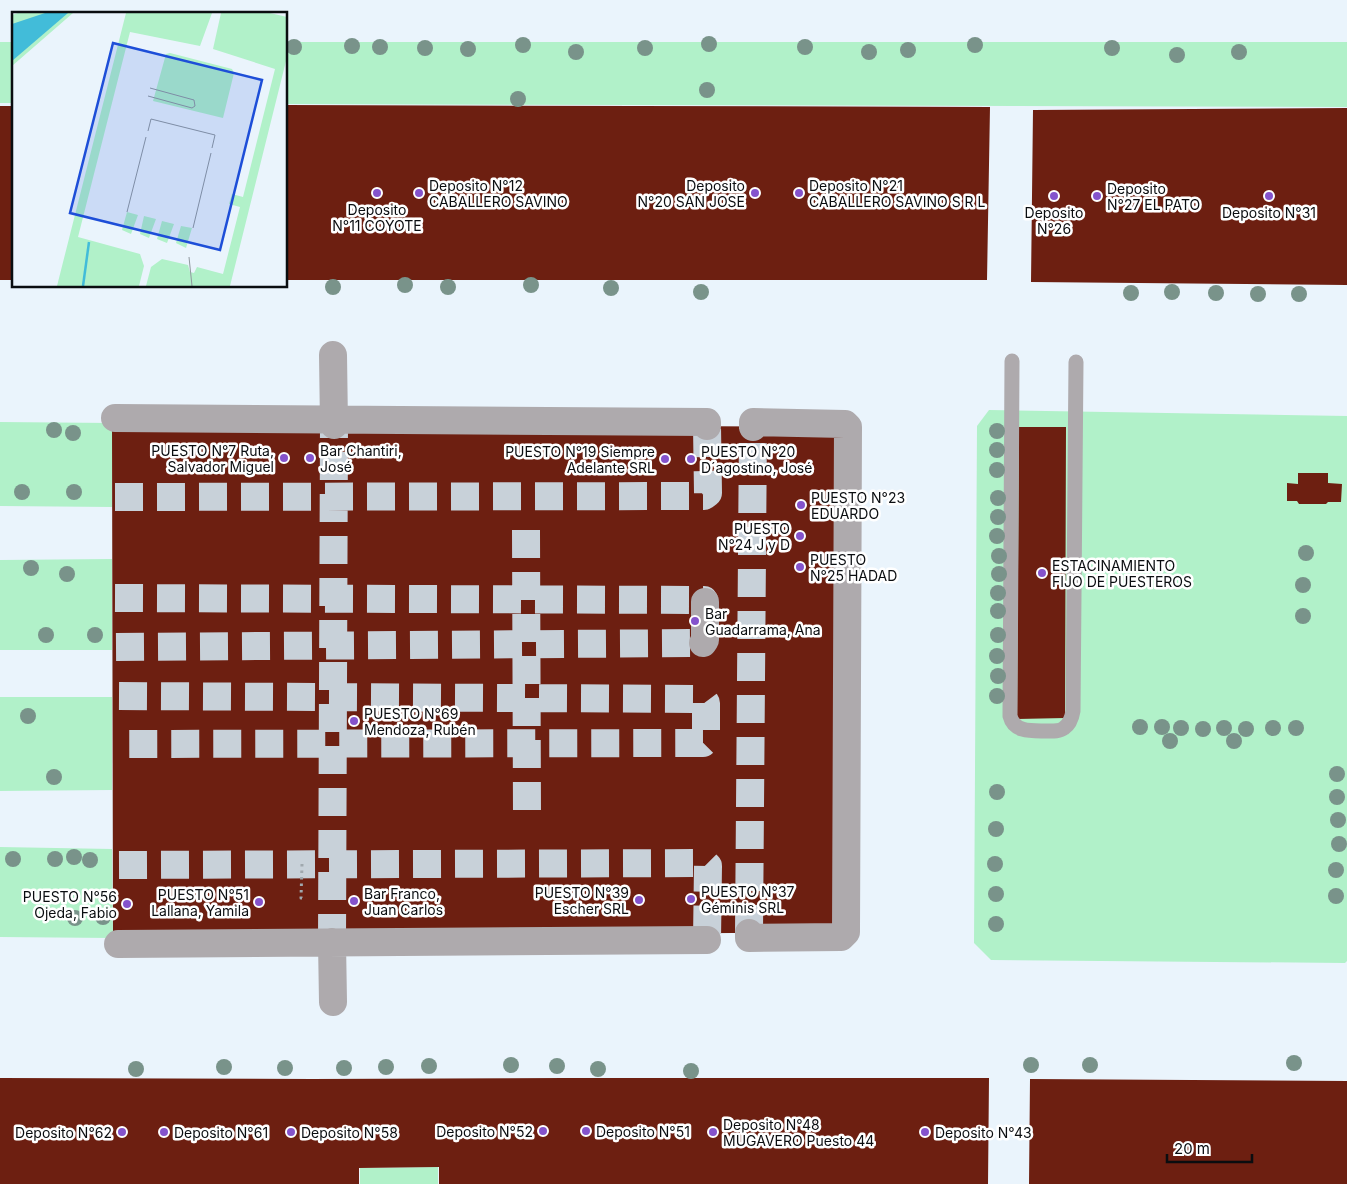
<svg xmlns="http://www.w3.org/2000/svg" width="1347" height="1184" viewBox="0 0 1347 1184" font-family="Inter,sans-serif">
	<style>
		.green { fill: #b1f1c9 }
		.building { fill: #6d1f11 }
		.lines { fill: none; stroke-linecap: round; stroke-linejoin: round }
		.street-tunnel { stroke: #c8d1d9; stroke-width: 28; stroke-dasharray: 28 14; stroke-linecap: butt }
		.path { stroke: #a0a8ae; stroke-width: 3; stroke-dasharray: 2.5 4; stroke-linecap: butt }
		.lane { stroke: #aeaaad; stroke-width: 15 }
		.street { stroke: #aeaaad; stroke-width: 28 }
		.tree { fill: #79938a }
		.poi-dot { fill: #8453cc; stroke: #fff; stroke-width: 2 }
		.labels { text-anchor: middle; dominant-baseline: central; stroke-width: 5; stroke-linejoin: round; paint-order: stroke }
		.poi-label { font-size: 14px; fill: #0a0d10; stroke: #fff; text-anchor: start }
		.inset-river { fill: none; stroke: #42bcd9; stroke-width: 2.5 }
		.inset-road { fill: none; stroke: #90989e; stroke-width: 1 }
		.view { fill: #1d4ed8; fill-opacity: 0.15; stroke: #1d4ed8; stroke-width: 2.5 }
		.inset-edge { fill: none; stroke: #0a0d10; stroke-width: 2.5 }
	</style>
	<rect width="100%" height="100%" fill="#eaf4fc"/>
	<path class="green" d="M0,42H14V103H0Z
		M286,42H1347V107L286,104Z
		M989,410L1347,416V961L1345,963L991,960L974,943L977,426Z
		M0,422L112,423V507L0,506Z
		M112,559V650H0V560Z
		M0,697H112V790L0,791Z
		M0,847L112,849L113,938L0,937Z
		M438,1167V1184H360V1168Z"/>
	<path class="building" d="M286,105L990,107L987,280H286Z
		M0,106H14V280H0Z
		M1347,108V285L1031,282L1033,110Z
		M112,423L845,427L841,932L113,938Z
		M1019,427H1066L1065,718L1017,719Z
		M1298,473H1328V483L1342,484L1341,502H1328L1326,504H1299L1297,501H1287V483L1298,484Z
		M0,1078L312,1079L565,1078H989L988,1184H439V1167L359,1168V1184H0Z
		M1030,1079L1347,1081V1184H1029Z"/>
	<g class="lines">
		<path class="street-tunnel" d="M115,497L704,496L708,493L707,426
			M526,530L527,815
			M115,598L704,600L705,602
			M116,647L703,643
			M119,696L703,699L706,703V740L703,743L120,744
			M119,865L705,863L708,866L707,940
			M749,933L753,427
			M332,942L334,425"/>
		<path class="path" d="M302,864L301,898H306"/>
		<path class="lane" d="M1012,361L1010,716C1014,732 1031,731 1044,731C1051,731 1059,732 1064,728C1070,724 1072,717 1073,711L1076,362"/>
		<path class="street" d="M333,355L334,425
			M115,418L707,422V426
			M703,643L705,640V602
			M749,933V938L841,937L846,932L848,427L845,424L753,422V427
			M332,942L333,1002
			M118,944L707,940"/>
	</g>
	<g class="tree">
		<circle cx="709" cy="44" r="8"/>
		<circle cx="523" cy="45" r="8"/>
		<circle cx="975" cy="45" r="8"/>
		<circle cx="352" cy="46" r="8"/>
		<circle cx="294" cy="47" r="8"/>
		<circle cx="380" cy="47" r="8"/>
		<circle cx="805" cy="47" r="8"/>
		<circle cx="425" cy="48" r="8"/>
		<circle cx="645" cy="48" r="8"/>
		<circle cx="1112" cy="48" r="8"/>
		<circle cx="468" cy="49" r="8"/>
		<circle cx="908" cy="50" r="8"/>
		<circle cx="576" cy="52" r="8"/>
		<circle cx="869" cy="52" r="8"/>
		<circle cx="1239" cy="52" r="8"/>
		<circle cx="1177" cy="55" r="8"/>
		<circle cx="707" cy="90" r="8"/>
		<circle cx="518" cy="99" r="8"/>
		<circle cx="405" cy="285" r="8"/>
		<circle cx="531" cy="285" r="8"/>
		<circle cx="333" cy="287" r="8"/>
		<circle cx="448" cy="287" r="8"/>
		<circle cx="611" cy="288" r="8"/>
		<circle cx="701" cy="292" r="8"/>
		<circle cx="1172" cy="292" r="8"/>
		<circle cx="1131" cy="293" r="8"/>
		<circle cx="1216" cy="293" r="8"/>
		<circle cx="1258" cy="294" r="8"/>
		<circle cx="1299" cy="294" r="8"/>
		<circle cx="54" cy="430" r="8"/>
		<circle cx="997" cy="431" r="8"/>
		<circle cx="73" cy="433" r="8"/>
		<circle cx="997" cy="450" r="8"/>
		<circle cx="997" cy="470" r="8"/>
		<circle cx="22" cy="492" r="8"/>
		<circle cx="74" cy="492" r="8"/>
		<circle cx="998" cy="498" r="8"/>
		<circle cx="998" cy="517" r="8"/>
		<circle cx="997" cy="536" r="8"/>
		<circle cx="1306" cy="553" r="8"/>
		<circle cx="999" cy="556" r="8"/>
		<circle cx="31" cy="568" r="8"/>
		<circle cx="67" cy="574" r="8"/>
		<circle cx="999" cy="574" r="8"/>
		<circle cx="1303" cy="585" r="8"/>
		<circle cx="998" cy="593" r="8"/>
		<circle cx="998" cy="611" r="8"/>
		<circle cx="1303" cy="616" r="8"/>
		<circle cx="46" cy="635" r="8"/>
		<circle cx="95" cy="635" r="8"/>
		<circle cx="998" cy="635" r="8"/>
		<circle cx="997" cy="656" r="8"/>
		<circle cx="998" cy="676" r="8"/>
		<circle cx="997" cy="696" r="8"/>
		<circle cx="28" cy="716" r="8"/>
		<circle cx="1140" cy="727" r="8"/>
		<circle cx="1162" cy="727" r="8"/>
		<circle cx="1181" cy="728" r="8"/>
		<circle cx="1224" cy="728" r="8"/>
		<circle cx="1273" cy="728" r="8"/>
		<circle cx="1296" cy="728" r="8"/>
		<circle cx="1203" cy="729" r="8"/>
		<circle cx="1246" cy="729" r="8"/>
		<circle cx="1170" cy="741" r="8"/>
		<circle cx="1234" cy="741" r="8"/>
		<circle cx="1337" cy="774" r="8"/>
		<circle cx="54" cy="777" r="8"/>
		<circle cx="997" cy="792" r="8"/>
		<circle cx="1337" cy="797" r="8"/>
		<circle cx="1338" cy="820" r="8"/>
		<circle cx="996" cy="829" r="8"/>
		<circle cx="1339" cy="844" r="8"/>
		<circle cx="74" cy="857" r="8"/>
		<circle cx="13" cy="859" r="8"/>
		<circle cx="55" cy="859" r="8"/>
		<circle cx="90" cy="860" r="8"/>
		<circle cx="995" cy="864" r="8"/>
		<circle cx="1336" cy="870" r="8"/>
		<circle cx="996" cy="894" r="8"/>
		<circle cx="1336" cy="896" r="8"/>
		<circle cx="103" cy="917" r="8"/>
		<circle cx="75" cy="918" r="8"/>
		<circle cx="996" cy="924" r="8"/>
		<circle cx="1294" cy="1063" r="8"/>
		<circle cx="511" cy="1065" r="8"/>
		<circle cx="1031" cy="1065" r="8"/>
		<circle cx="1090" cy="1065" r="8"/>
		<circle cx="429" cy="1066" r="8"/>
		<circle cx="557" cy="1066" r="8"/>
		<circle cx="224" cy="1067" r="8"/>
		<circle cx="386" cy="1067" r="8"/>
		<circle cx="285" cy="1068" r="8"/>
		<circle cx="344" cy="1068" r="8"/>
		<circle cx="136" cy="1069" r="8"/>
		<circle cx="598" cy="1069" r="8"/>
		<circle cx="691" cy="1071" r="8"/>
	</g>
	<g class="poi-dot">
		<circle cx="377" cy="193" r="5"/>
		<circle cx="419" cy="193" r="5"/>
		<circle cx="755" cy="193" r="5"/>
		<circle cx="799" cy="193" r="5"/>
		<circle cx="1054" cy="196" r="5"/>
		<circle cx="1097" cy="196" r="5"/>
		<circle cx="1269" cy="196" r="5"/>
		<circle cx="284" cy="458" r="5"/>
		<circle cx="310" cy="458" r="5"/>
		<circle cx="665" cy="459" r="5"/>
		<circle cx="691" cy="459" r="5"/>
		<circle cx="801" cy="505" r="5"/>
		<circle cx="800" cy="536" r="5"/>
		<circle cx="800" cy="567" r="5"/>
		<circle cx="1042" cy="573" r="5"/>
		<circle cx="695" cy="621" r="5"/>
		<circle cx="354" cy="721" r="5"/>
		<circle cx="691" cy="899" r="5"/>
		<circle cx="639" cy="900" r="5"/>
		<circle cx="354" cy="901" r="5"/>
		<circle cx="259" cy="902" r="5"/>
		<circle cx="127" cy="904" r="5"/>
		<circle cx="543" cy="1131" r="5"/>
		<circle cx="586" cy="1131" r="5"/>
		<circle cx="122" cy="1132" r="5"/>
		<circle cx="164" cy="1132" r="5"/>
		<circle cx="291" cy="1132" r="5"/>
		<circle cx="713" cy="1132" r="5"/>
		<circle cx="925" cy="1132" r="5"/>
	</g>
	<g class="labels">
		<g class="poi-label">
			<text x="429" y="185">Deposito N°12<tspan x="429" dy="16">CABALLERO SAVINO</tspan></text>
			<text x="745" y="185" text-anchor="end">Deposito<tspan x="745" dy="16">N°20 SAN JOSE</tspan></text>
			<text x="809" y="185">Deposito N°21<tspan x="809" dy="16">CABALLERO SAVINO S R L</tspan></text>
			<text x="1107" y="188">Deposito<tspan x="1107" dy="16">N°27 EL PATO</tspan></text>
			<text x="377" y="209" text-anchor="middle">Deposito<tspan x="377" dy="16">N°11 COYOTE</tspan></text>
			<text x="1054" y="212" text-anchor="middle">Deposito<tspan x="1054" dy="16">N°26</tspan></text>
			<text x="1269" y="212" text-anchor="middle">Deposito N°31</text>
			<text x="274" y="450" text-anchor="end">PUESTO N°7 Ruta,<tspan x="274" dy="16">Salvador Miguel</tspan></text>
			<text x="320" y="450">Bar Chantiri,<tspan x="320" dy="16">José</tspan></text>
			<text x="655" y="451" text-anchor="end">PUESTO N°19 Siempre<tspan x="655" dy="16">Adelante SRL</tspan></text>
			<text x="701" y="451">PUESTO N°20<tspan x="701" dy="16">D´agostino, José</tspan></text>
			<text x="811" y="497">PUESTO N°23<tspan x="811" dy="16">EDUARDO</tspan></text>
			<text x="790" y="528" text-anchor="end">PUESTO<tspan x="790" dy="16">N°24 J y D</tspan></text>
			<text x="810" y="559">PUESTO<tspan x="810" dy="16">N°25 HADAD</tspan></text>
			<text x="1052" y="565">ESTACINAMIENTO<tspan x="1052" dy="16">FIJO DE PUESTEROS</tspan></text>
			<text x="705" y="613">Bar<tspan x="705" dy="16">Guadarrama, Ana</tspan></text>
			<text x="364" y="713">PUESTO N°69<tspan x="364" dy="16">Mendoza, Rubén</tspan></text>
			<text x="701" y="891">PUESTO N°37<tspan x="701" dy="16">Géminis SRL</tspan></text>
			<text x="629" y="892" text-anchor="end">PUESTO N°39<tspan x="629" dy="16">Escher SRL</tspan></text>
			<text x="364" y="893">Bar Franco,<tspan x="364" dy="16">Juan Carlos</tspan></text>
			<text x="249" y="894" text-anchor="end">PUESTO N°51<tspan x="249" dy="16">Lallana, Yamila</tspan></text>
			<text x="117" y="896" text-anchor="end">PUESTO N°56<tspan x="117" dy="16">Ojeda, Fabio</tspan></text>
			<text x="723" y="1124">Deposito N°48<tspan x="723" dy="16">MUGAVERO Puesto 44</tspan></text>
			<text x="533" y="1131" text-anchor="end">Deposito N°52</text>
			<text x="596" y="1131">Deposito N°51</text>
			<text x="112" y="1132" text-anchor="end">Deposito N°62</text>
			<text x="174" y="1132">Deposito N°61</text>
			<text x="301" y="1132">Deposito N°58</text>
			<text x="935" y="1132">Deposito N°43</text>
		</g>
	</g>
	<g transform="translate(12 12)">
		<rect width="275" height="275" fill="#eaf4fc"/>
		<path d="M6,1H61L0,54V3ZM114,1H200L188,34L118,20L66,225L128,242L132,254L127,274H45ZM209,1H258L275,5V45L218,274H134L139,255L150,247L176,253L178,260L182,261L185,255L211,262L228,195L217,192L220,182L231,185L263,57L201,37ZM158,41L220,57L222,61L211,106L141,89L154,42ZM115,200L126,203L119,222L110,218ZM132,204L144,207L137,226L128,222ZM150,209L162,212L155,231L145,227ZM169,214L180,216L174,236L164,231Z" fill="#b1f1c9"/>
		<path d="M33,1H56L0,49V12Z" fill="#42bcd9"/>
		<path class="inset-river" d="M71,274L77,230"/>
		<path class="inset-road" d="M136,84L180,96L183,94L182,88L138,76M136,119L139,107L203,123L200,136M115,200L134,125M181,216L199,141M177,245L180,274"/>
		<path class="view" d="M101,31L250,68L208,238L58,201Z"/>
		<rect width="275" height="275" class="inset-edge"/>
	</g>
	<path d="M1167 1154v8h85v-8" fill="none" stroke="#0a0d10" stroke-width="2.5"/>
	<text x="1174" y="1154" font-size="15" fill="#0a0d10" stroke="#ffffff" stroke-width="4" paint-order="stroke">20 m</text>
</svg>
